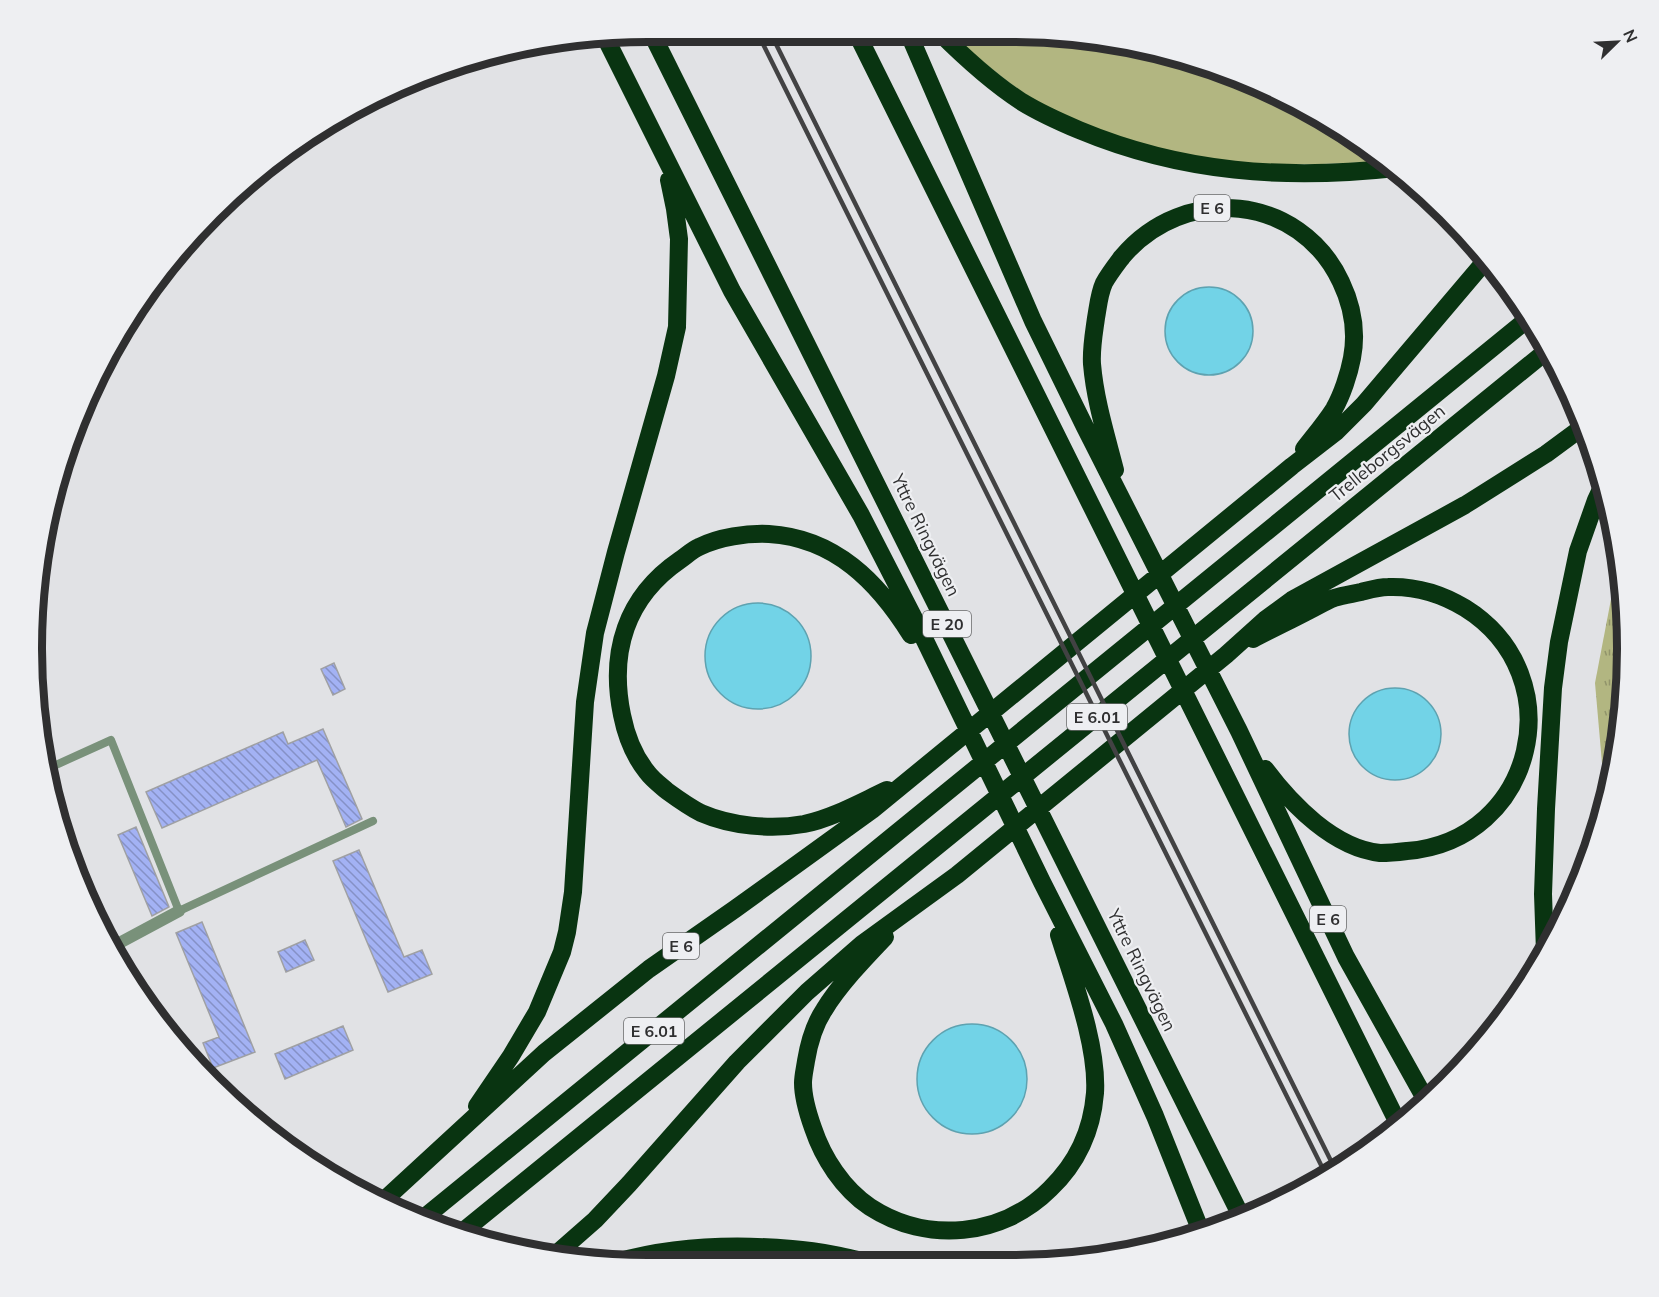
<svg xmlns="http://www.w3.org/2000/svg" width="1659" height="1297" viewBox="0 0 1659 1297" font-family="Mulish,sans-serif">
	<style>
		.green { fill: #b2b681 }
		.park { fill: url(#park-tufts) }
		.water { fill: #72d3e7; stroke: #5ea2b0; stroke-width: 1.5 }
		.building { fill: url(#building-back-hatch); stroke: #9fa0a3; stroke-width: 1.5 }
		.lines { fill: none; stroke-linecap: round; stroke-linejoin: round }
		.lane { stroke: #79917a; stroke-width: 8 }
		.street { stroke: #79917a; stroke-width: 12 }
		.highway { stroke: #093411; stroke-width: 18 }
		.rail { stroke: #424243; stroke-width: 4.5 }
		.labels { text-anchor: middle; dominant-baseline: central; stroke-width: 4.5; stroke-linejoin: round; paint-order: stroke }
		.shield { fill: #eeeff2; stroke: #68696a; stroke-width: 1.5 }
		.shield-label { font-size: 16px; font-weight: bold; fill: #2f2f30 }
		.street-label { font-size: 18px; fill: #2f2f30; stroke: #eeeff2 }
		.rim { fill: none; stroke: #2f2f30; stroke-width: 8 }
	</style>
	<defs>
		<pattern id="park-tufts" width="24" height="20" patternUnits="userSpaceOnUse" patternTransform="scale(1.5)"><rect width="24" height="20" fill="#b2b681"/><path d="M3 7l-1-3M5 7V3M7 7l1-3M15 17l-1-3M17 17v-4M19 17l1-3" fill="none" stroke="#91946a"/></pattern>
		<pattern id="building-back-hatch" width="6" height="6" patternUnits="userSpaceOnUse" patternTransform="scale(1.5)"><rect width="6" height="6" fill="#a3b2f4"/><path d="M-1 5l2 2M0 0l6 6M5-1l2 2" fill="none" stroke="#8591c6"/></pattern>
	</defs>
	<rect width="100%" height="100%" fill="#e1e2e5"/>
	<path class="green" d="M948,32L1051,33L1209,64L1319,114L1388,161C1352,163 1315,165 1279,164C1267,164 1254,165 1242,163C1174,155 1103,138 1042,104C1008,85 978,57 948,32Z"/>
	<path class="park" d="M1622,566L1626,689L1606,809L1595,683L1616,573Z"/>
	<path class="water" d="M1165 331a44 44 0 1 1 88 0a44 44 0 1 1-88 0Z
		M705 656a53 53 0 1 1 106 0a53 53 0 1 1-106 0Z
		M1349 734a46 46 0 1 1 92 0a46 46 0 1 1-92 0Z
		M917 1079a55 55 0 1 1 110 0a55 55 0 1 1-110 0Z"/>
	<path class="building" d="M334,663L345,689L333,695L321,669Z
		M323,729L362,819L346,827L317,760L162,828L146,792L283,732L288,744Z
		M136,827L169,907L152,916L118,835Z
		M359,850L404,957L422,950L432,974L388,992L333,861Z
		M202,922L255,1052L213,1068L203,1043L219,1037L176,933Z
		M305,940L314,960L286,972L278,952Z
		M343,1026L353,1050L285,1079L275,1054Z"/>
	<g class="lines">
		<path class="lane" d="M47,769L111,740L179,911L373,821"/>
		<path class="street" d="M110,948L179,911"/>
		<path class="highway" d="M651,32L1242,1218
			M856,32L1399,1125
			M908,32L1033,321L1085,427L1239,731L1346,957L1427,1102
			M939,32C965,58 991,82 1022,102C1040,113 1060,122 1079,130C1182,173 1285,180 1396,168
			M605,37L732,291L861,515L917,624L1042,882L1114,1024L1155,1116L1202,1234
			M1115,470C1106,435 1095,400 1092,364C1091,348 1094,333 1096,318C1098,307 1099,294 1104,283C1109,274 1116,265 1122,257C1184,183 1300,194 1341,282C1352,305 1357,332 1352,358C1349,374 1342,395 1334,409C1325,423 1314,436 1304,449
			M1253,639C1272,629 1291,620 1310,610C1318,606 1326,601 1334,598C1343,595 1352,594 1361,592C1369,590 1379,587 1388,587C1415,586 1442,594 1465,608C1574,676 1535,841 1407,851C1399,852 1389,853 1380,853C1334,848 1292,805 1265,769
			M887,790C861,802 833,818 804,824C771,830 731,826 701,813C689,807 678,799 667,791C660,785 652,779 647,772C634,756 626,735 622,715C609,652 626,597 680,560C686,556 692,550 699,547C719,537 747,533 769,534C835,538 878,582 911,635
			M885,937C865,958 839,985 824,1010C814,1025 809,1043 806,1061C805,1068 803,1076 803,1083C803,1098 808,1114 813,1128C823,1158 843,1189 870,1207C927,1244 1002,1237 1050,1189C1076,1164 1092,1131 1095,1093C1098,1046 1073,980 1059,935
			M1545,952L1543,894L1546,809L1553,688L1559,642L1578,551L1596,500L1603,485
			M477,1106L511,1056L537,1012L562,952L567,932L573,892L585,702L595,633L616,552L666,376L677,327L679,239L675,209L669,180
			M382,1202L544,1053L649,969L735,909L872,810L1292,466L1336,432L1364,404L1487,259
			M420,1221L1529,318
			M461,1233L1549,349
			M554,1256L595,1220L629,1184L737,1062L807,992L862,944L957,875L1226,655L1266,619L1292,600L1465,505L1546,454L1584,426
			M617,1262C673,1246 734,1244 792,1249C821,1251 850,1258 879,1265"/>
		<path class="rail" d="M757,32L1327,1177
			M770,32L1336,1171"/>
	</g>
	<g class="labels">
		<g class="shield">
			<rect x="1194" y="195" width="36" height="26" rx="4.5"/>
			<rect x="923" y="611" width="48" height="26" rx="4.5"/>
			<rect x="1067" y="704" width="60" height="26" rx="4.5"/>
			<rect x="1310" y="906" width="36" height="26" rx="4.5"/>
			<rect x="663" y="933" width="36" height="26" rx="4.5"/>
			<rect x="624" y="1018" width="60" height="26" rx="4.5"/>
		</g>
		<g class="shield-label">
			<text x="1212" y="208">E 6</text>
			<text x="947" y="624">E 20</text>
			<text x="1097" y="717">E 6.01</text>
			<text x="1328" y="919">E 6</text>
			<text x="681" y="946">E 6</text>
			<text x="654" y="1031">E 6.01</text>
		</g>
		<g class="street-label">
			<text transform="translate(1387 453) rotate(-39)">Trelleborgsvägen</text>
			<text transform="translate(926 535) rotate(64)">Yttre Ringvägen</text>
			<text transform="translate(1142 970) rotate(64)">Yttre Ringvägen</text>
		</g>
	</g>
	<path d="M0 0H1659V1297H0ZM648 42H1011A606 606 0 0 1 1617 648V649A606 606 0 0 1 1011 1255H648A606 606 0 0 1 42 649V648A606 606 0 0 1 648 42Z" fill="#eeeff2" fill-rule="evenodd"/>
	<path class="rim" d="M648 42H1011A606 606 0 0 1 1617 648V649A606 606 0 0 1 1011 1255H648A606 606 0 0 1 42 649V648A606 606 0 0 1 648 42Z"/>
	<g transform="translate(1617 42) rotate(66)" stroke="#eeeff2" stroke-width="4.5" paint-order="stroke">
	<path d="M0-4.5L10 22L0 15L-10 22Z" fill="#2f2f30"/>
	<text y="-9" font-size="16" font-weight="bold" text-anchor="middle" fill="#2f2f30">N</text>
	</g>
</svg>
